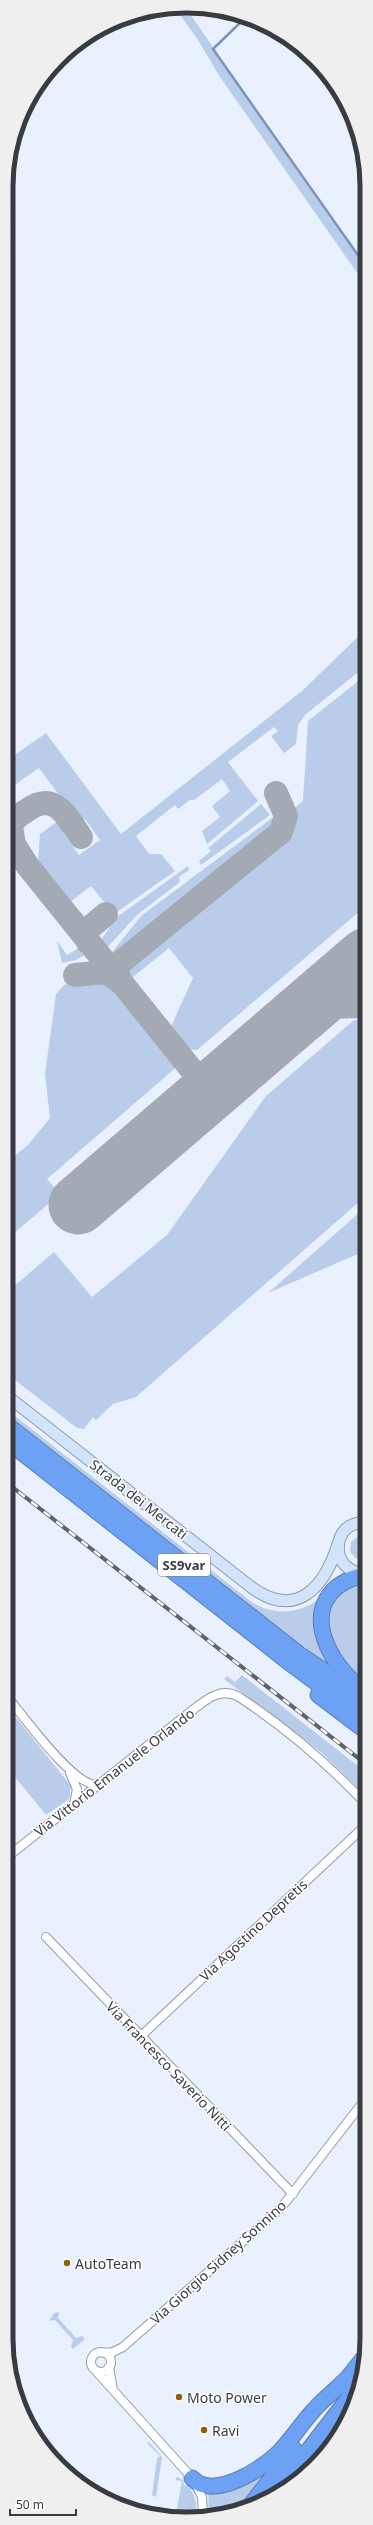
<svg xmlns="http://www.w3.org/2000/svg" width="373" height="2525" viewBox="0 0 373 2525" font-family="'Noto Sans',sans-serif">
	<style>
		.green { fill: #b9ccea }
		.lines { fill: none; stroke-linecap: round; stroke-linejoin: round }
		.stream { stroke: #7d93b7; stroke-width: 2.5 }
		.taxiway { stroke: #a4aab4; stroke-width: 24 }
		.runway { stroke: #a4aab4; stroke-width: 59 }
		.street-casing { stroke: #939ba6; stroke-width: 10 }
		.secondary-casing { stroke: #939ba6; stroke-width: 13 }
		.highway-casing { stroke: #5a7db5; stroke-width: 17 }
		.street { stroke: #fff; stroke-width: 8 }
		.secondary { stroke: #d3e3fc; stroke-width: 11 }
		.highway { stroke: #6da1f4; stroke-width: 15 }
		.rail-casing { stroke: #5f636a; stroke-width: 4 }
		.rail { stroke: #fff; stroke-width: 2.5; stroke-dasharray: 8; stroke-linecap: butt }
		.poi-dot { fill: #8c6305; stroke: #fff; stroke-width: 1.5 }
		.labels { text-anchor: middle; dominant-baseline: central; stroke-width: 3; stroke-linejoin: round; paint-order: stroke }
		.shield { fill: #fff; stroke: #747679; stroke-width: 1 }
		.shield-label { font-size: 13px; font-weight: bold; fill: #383b40 }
		.street-label { font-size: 14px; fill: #383b40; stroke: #fff }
		.poi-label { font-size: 14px; fill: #383b40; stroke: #fff; text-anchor: start }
		.rim { fill: none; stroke: #383b40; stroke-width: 5 }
	</style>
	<rect width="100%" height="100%" fill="#e9f1fe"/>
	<path class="green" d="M186,8L367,270V287L220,77L198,40L176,9Z
		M367,628V665L305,715L298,725L296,744L284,753L271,736L278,731L274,727L228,762L258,801L207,844L202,831L220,817L212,806L230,791L222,779L194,800H190L178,809L175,805L136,836L149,854H161L175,871L114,914L91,886L70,902L38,863L40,834L61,819L68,830L64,834L79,855L100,840L85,819L79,822L39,768L6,791V761L46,733L121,834L302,691Z
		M367,674V905L197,1050L183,1049L169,1031L193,978L169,948L128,981L121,972L124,964L284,834L293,823L289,812L303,801L308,721Z
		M261,804L270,815L201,865L199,861L211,851L208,848Z
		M280,812L281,822L276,832L114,963L111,956L113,951L141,916Z
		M188,866L189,870L179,877L180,882L137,915L104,951L98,944L117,917Z
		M57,941L67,955L82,946L86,954L76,960L62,963Z
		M99,978L113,983L179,1065L47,1179L60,1194L6,1240V1163L28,1145L50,1118L45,1074L56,994L64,985Z
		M354,1020L367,1021V1195L136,1397L113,1404L96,1420L93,1417L84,1429L77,1428L6,1373V1293L54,1252L92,1297L167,1235L266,1096Z
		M367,1206V1250L268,1293Z
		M6,1409L253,1603C275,1616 300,1614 320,1598L329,1663L328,1665L300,1644L6,1413Z
		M361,1534H367V1561L355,1558L350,1551L351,1542Z
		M367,1581V1686L334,1649L328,1622L331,1599L354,1582Z
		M242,1675L367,1773V1797L322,1753L224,1679L227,1676L235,1682Z
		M6,1705L71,1786L69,1799L46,1815L10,1771L6,1774Z
		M59,2312L58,2318L76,2338L82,2336L85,2339L73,2349L71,2347L73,2340L55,2320L49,2321L54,2313Z
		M149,2442L162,2457L156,2497L152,2495L157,2459L160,2456L147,2443Z
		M271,2469L239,2510L209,2514L208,2492Z
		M177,2477L184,2481L183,2483L185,2486L187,2484C195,2494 198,2504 195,2516L175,2519L182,2481L175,2480Z"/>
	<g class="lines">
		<path class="stream" d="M244,19L213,49L367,268"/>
		<path class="taxiway" d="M81,837C66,815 54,790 26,811C19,815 13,819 11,827L14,844L27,865L191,1069C202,1081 217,1084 230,1074
			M88,942L86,937L87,930L106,914
			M75,975L105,972L120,981
			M120,982L116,966L281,832L286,816L276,793
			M275,1036C310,1012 323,1003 367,1007"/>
		<path class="runway" d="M78,1205L367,957"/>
		<g class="street-casing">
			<path id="street" d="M6,1695C21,1713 77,1792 99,1784
				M70,1773L77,1789L74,1804
				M6,1858L194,1709C208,1698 222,1687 239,1697C286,1728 328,1764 367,1805
				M46,1937L293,2194
				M140,2037L367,1824
				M91 2362a10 10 0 1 1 20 0a10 10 0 1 1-20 0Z
				M104,2353L113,2352L123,2347L281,2208L367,2097
				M109,2367L113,2390
				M96,2371L193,2479L202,2497L203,2515"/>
		</g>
		<g class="secondary-casing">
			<path id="secondary" d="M6,1395L251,1587C297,1621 325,1586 338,1544
				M366,1573C327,1574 331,1518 367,1523"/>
		</g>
		<g class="highway-casing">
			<path id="highway" d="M6,1424L299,1654L367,1700
				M6,1440L291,1664L330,1693L367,1714
				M362,1688C336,1671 306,1624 330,1594C339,1582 353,1578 367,1574
				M318,1695L367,1732
				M346,2380L365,2356
				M192,2478C213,2501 263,2469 280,2451C292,2439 301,2424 313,2411C325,2397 340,2387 352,2373
				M277,2491L357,2387
				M249,2507L294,2449"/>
		</g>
		<use href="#street" class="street"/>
		<use href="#secondary" class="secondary"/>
		<use href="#highway" class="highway"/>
		<g class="rail-casing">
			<path id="rail" d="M6,1482L367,1765"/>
		</g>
		<use href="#rail" class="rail"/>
	</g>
	<g class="poi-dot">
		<circle cx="67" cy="2263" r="4"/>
		<circle cx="179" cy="2397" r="4"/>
		<circle cx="204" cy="2430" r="4"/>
	</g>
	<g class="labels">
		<rect class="shield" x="158" y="1554" width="52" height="22" rx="3"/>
		<g class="shield-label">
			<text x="184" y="1565">SS9var</text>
		</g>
		<g class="street-label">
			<text transform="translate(139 1499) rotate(38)">Strada dei Mercati</text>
			<text transform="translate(114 1772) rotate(-38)">Via Vittorio Emanuele Orlando</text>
			<text transform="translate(253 1930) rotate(-43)">Via Agostino Depretis</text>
			<text transform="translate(169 2066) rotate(46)">Via Francesco Saverio Nitti</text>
			<text transform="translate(218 2262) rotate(-42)">Via Giorgio Sidney Sonnino</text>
		</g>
		<g class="poi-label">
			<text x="75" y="2263">AutoTeam</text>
			<text x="187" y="2397">Moto Power</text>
			<text x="212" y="2430">Ravi</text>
		</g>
	</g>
	<path d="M0 0H373V2525H0ZM186 13H187A173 173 0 0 1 360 186V2339A173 173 0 0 1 187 2512H186A173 173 0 0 1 13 2339V186A173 173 0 0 1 186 13Z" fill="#efeff0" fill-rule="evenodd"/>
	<path class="rim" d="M186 13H187A173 173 0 0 1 360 186V2339A173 173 0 0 1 187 2512H186A173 173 0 0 1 13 2339V186A173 173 0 0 1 186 13Z"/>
	<path d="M10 2509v6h66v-6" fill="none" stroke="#383b40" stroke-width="2"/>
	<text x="16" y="2509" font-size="12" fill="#383b40" stroke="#ffffff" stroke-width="3" paint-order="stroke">50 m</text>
</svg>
